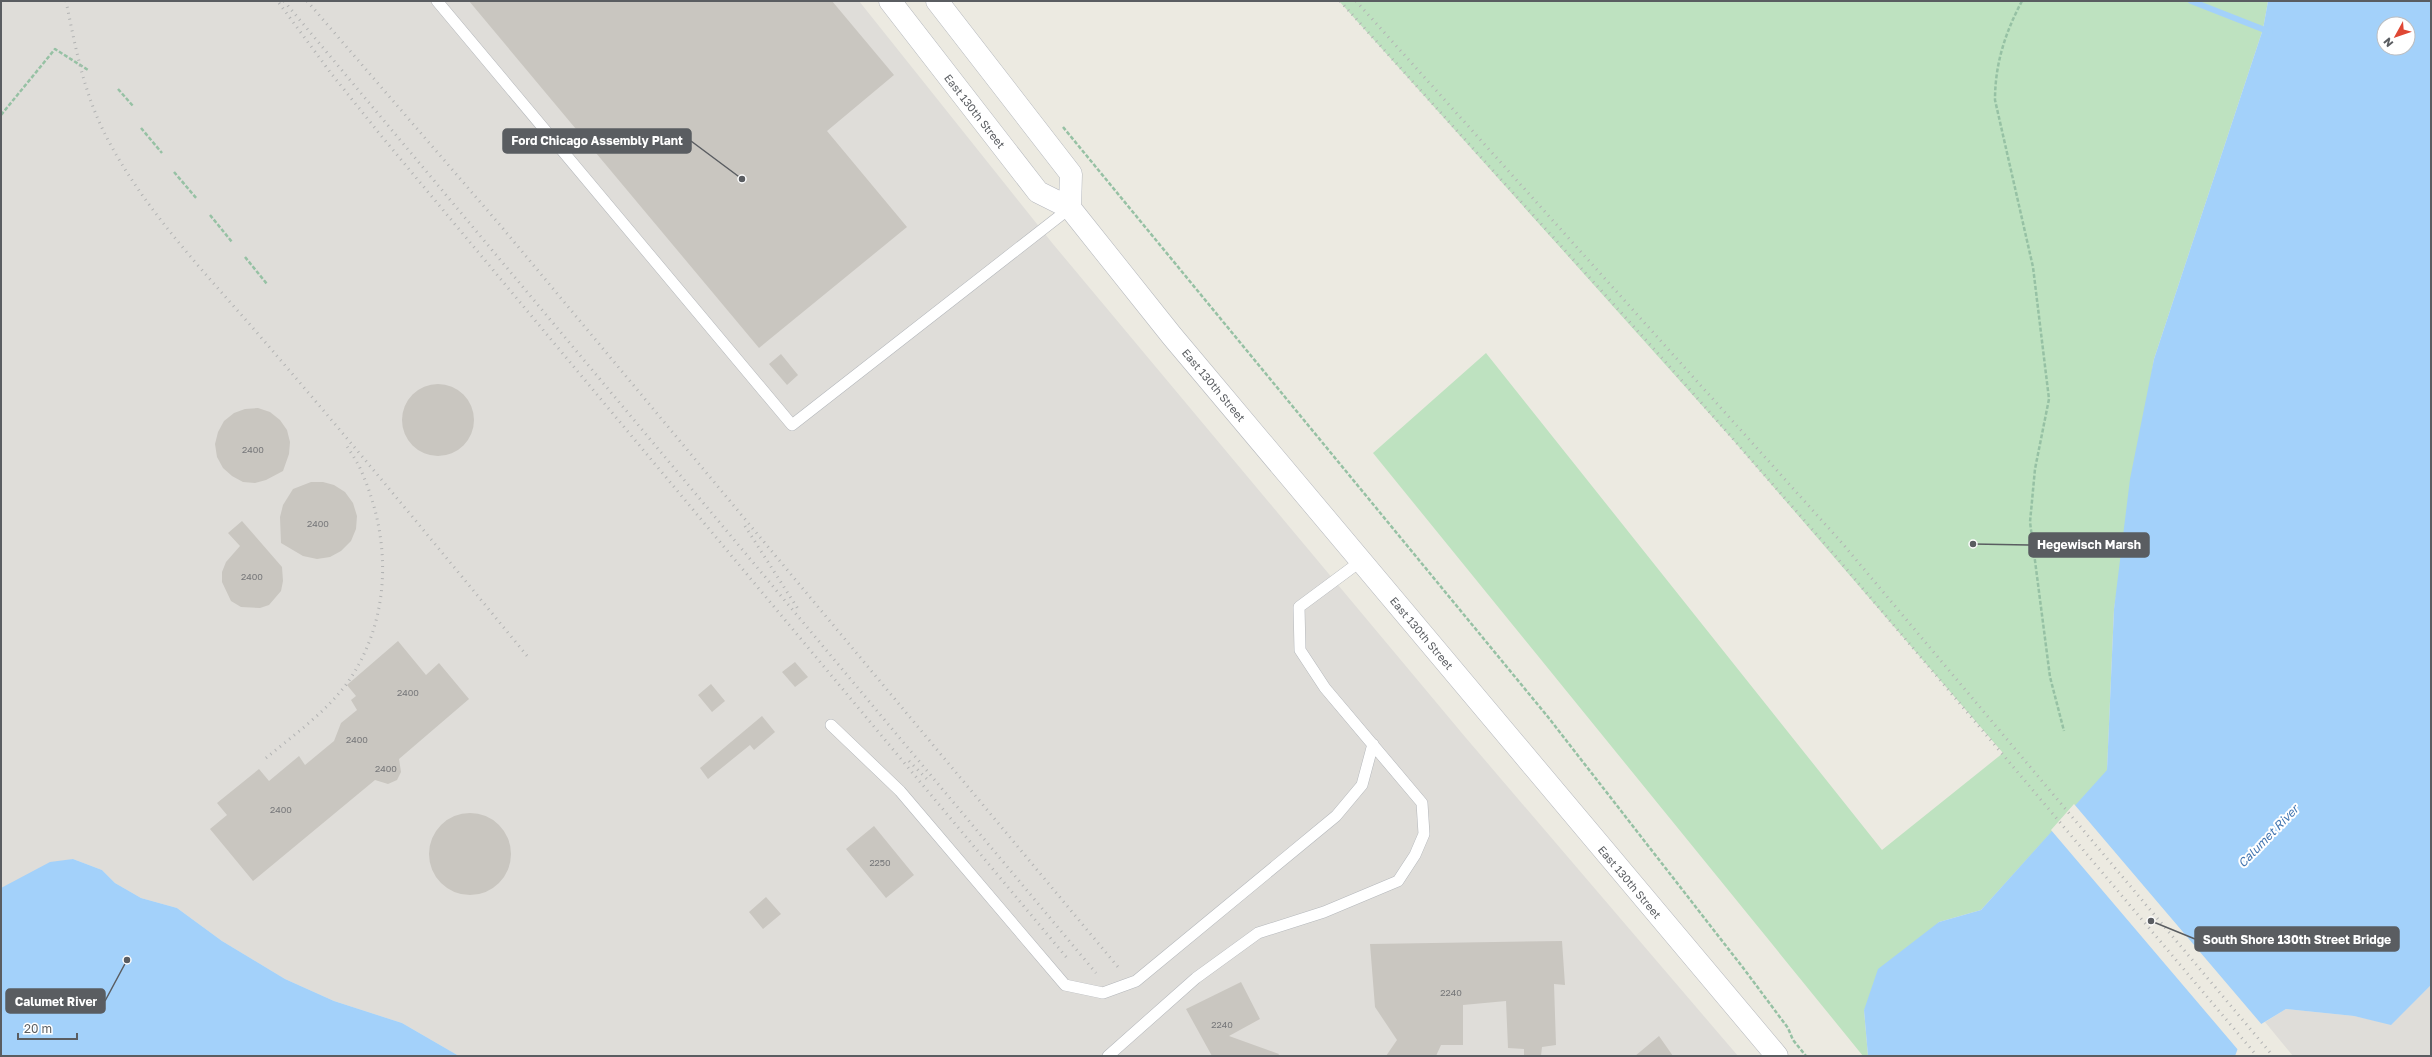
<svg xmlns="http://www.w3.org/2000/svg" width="2432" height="1057" viewBox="0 0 2432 1057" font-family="'Golos Text',sans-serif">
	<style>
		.industrial { fill: #dfddd9 }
		.green { fill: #bee2c0 }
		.water { fill: #a3d1fa; fill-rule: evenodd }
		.pier { fill: #eceae1 }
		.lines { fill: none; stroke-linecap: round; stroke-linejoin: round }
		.stream { stroke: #a3d1fa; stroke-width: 6 }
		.building { fill: #c9c6c0 }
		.lane-casing { stroke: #b4b7bb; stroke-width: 12 }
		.secondary-casing { stroke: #b5b8bd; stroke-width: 23 }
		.path { stroke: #96c1a4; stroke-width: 2.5; stroke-dasharray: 4 2; stroke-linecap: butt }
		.lane { stroke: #fff; stroke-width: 11 }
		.secondary { stroke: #fff; stroke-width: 22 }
		.rail { stroke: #b2b3b3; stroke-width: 3; stroke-dasharray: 1 5; stroke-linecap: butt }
		.labels { text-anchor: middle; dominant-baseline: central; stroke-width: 4; stroke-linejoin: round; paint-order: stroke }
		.number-label { font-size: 9px; fill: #767779 }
		.street-label { font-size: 11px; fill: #5a5d61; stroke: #fff }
		.water-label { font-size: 12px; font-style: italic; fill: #4477b2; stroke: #fff }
		.leader { fill: none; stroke: #5a5d61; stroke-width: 1.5 }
		.callout-dot { fill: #5a5d61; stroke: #fff; stroke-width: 1.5 }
		.callout { fill: #5a5d61; stroke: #5a5d61; stroke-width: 1.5 }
		.callout-label { font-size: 12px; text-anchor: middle; font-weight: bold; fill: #fff }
	</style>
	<rect width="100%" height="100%" fill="#eceae1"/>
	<path class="industrial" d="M1,1H859L1053,244L1466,738L1738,1056H459L402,1023L334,1001L285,979L222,941L177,908L141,898L115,883L102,870L73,859L1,888Z
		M2431,985V1056H2293L2265,1022L2286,1009L2354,1016L2391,1024Z"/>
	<path class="green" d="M1339,1H2268L2263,29L2154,359L2114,609L2107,771L1981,910L1939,922L1864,1010L1868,1056H1863L1373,453L1486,353L1882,850L2003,753L1733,440Z"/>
	<path class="water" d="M2268,1H2431V985L2391,1025L2354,1016L2286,1009L2243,1035L2235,1056H1868L1864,1010L1878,969L1939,922L1981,910L2107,770L2114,609L2130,479L2154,359L2263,29ZM2384,24H2408V48H2384Z
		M73,859L102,870L115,883L141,898L177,908L222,941L285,979L334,1001L402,1023L459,1056H1V888L50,862Z"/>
	<path class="pier" d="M2074,804L2263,1026L2245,1037L2239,1051L2051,830Z"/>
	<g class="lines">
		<path class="stream" d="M2191,1L2270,32"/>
	</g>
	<path class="building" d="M469,1H832L894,75L827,131L907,227L759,348Z
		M781,354L798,375L787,385L769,364Z
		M402 420a36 36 0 1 1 72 0a36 36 0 1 1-72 0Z
		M258,408L270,412L280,420L287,430L290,442L289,454L283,471L266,480L255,483L243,482L232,476L223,468L217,457L215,444L218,432L224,421L234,413L245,409Z
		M311,482H323L334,485L345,492L353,503L357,516L356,529L351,541L341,551L330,557L317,559L303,556L281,543L280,517L283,505L293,489Z
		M242,521L282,567L283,581L281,591L269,605L260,608L241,607L231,601L222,582V572L226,562L240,546L228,533Z
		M398,641L426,675L439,663L469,699L399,759L401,772L397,780L388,784L375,780L253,881L210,829L227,815L217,803L259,769L269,781L299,756L305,765L334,741L341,723L357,710L351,700L356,696L347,685Z
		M795,662L808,677L795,687L782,672Z
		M711,684L725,701L712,712L698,695Z
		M762,716L775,732L754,750L750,745L708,779L700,768Z
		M429 854a41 41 0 1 1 82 0a41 41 0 1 1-82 0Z
		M874,826L914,875L886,898L846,849Z
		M766,897L781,914L763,929L749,912Z
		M1562,941L1565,985L1554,984L1556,1045L1542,1047L1541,1056H1524V1049L1508,1048L1506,1001L1463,1005V1045H1441L1436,1056H1386L1397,1040L1375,1007L1370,944Z
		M1241,982L1260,1019L1229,1036L1279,1054L1278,1056H1212L1186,1009Z
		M1659,1036L1673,1056H1635Z"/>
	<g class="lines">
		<g class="lane-casing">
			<path id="lane" d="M437,1L792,425L1070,208
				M831,725L900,791L1065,985L1103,993L1136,981L1336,816L1362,785L1373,744
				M1108,1056L1196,978L1258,933L1324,912L1398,881L1415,855L1424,834L1422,803L1325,688L1300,650L1299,607L1361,561"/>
		</g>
		<g class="secondary-casing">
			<path id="secondary" d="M890,1L1038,192L1070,208L1172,336L1777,1056
				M937,1L1071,174L1070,208"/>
		</g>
		<path class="path" d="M2022,1C2005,33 1995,64 1995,100L2033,267L2049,399L2035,469L2030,522L2050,677L2064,731
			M118,89L133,106
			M1,115L55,49L88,70
			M1063,127L1548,717L1744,969L1788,1028L1793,1040L1806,1056
			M141,128L162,153
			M174,172L197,199
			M210,215L232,242
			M245,257L267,284"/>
		<use href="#lane" class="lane"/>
		<use href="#secondary" class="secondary"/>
		<path class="rail" d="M66,1C75,45 83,89 103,130C143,212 218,286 277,356C362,455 445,556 528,657
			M284,1L1096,973
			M307,1L500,225L1118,967
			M1340,1L1663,359L1832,552L2257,1056
			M1356,1L1842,543L2273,1056
			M279,3L330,72L383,138L1067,958
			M745,526L798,609
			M266,758C295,734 329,710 350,679C391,617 391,541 363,475C359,464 351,453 345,443
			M909,761L929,781"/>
	</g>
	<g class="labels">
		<g class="number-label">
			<text x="253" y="449">2400</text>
			<text x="318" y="523">2400</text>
			<text x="252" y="576">2400</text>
			<text x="408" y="692">2400</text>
			<text x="357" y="739">2400</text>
			<text x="386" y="768">2400</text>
			<text x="281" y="809">2400</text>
			<text x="880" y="862">2250</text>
			<text x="1451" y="992">2240</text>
			<text x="1222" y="1024">2240</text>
		</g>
		<g class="street-label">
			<text transform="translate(975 111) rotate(52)">East 130th Street</text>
			<text transform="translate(1214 385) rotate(50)">East 130th Street</text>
			<text transform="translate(1422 633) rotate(50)">East 130th Street</text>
			<text transform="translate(1630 882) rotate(50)">East 130th Street</text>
		</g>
		<g class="water-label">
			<text transform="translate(2268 836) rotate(-46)">Calumet River</text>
		</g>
	</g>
	<path class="leader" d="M742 179L691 141M1973 544L2029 545M2151 921L2195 939M127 960L105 1001"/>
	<g class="callout-dot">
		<circle cx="742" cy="179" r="4"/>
		<circle cx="1973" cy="544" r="4"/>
		<circle cx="2151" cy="921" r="4"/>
		<circle cx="127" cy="960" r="4"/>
	</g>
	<g class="callout">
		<rect x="503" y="129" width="188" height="24" rx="4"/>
		<rect x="2029" y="533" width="120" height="24" rx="4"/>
		<rect x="2195" y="927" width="204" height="24" rx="4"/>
		<rect x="6" y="989" width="99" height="24" rx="4"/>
	</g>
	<g class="callout-label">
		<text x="597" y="145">Ford Chicago Assembly Plant</text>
		<text x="2089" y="549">Hegewisch Marsh</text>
		<text x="2297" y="944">South Shore 130th Street Bridge</text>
		<text x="56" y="1006">Calumet River</text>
	</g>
	<rect width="2432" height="1057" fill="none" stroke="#5a5d61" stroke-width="4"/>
	<g transform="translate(2396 36) rotate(230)"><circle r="19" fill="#ffffff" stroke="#bdbec0"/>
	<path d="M0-3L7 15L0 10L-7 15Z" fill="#df4734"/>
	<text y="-6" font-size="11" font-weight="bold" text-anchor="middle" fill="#5a5d61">N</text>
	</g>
	<path d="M18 1033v6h59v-6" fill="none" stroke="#5a5d61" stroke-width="2"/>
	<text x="24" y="1033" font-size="12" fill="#5a5d61" stroke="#ffffff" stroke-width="3" paint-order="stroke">20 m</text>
</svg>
